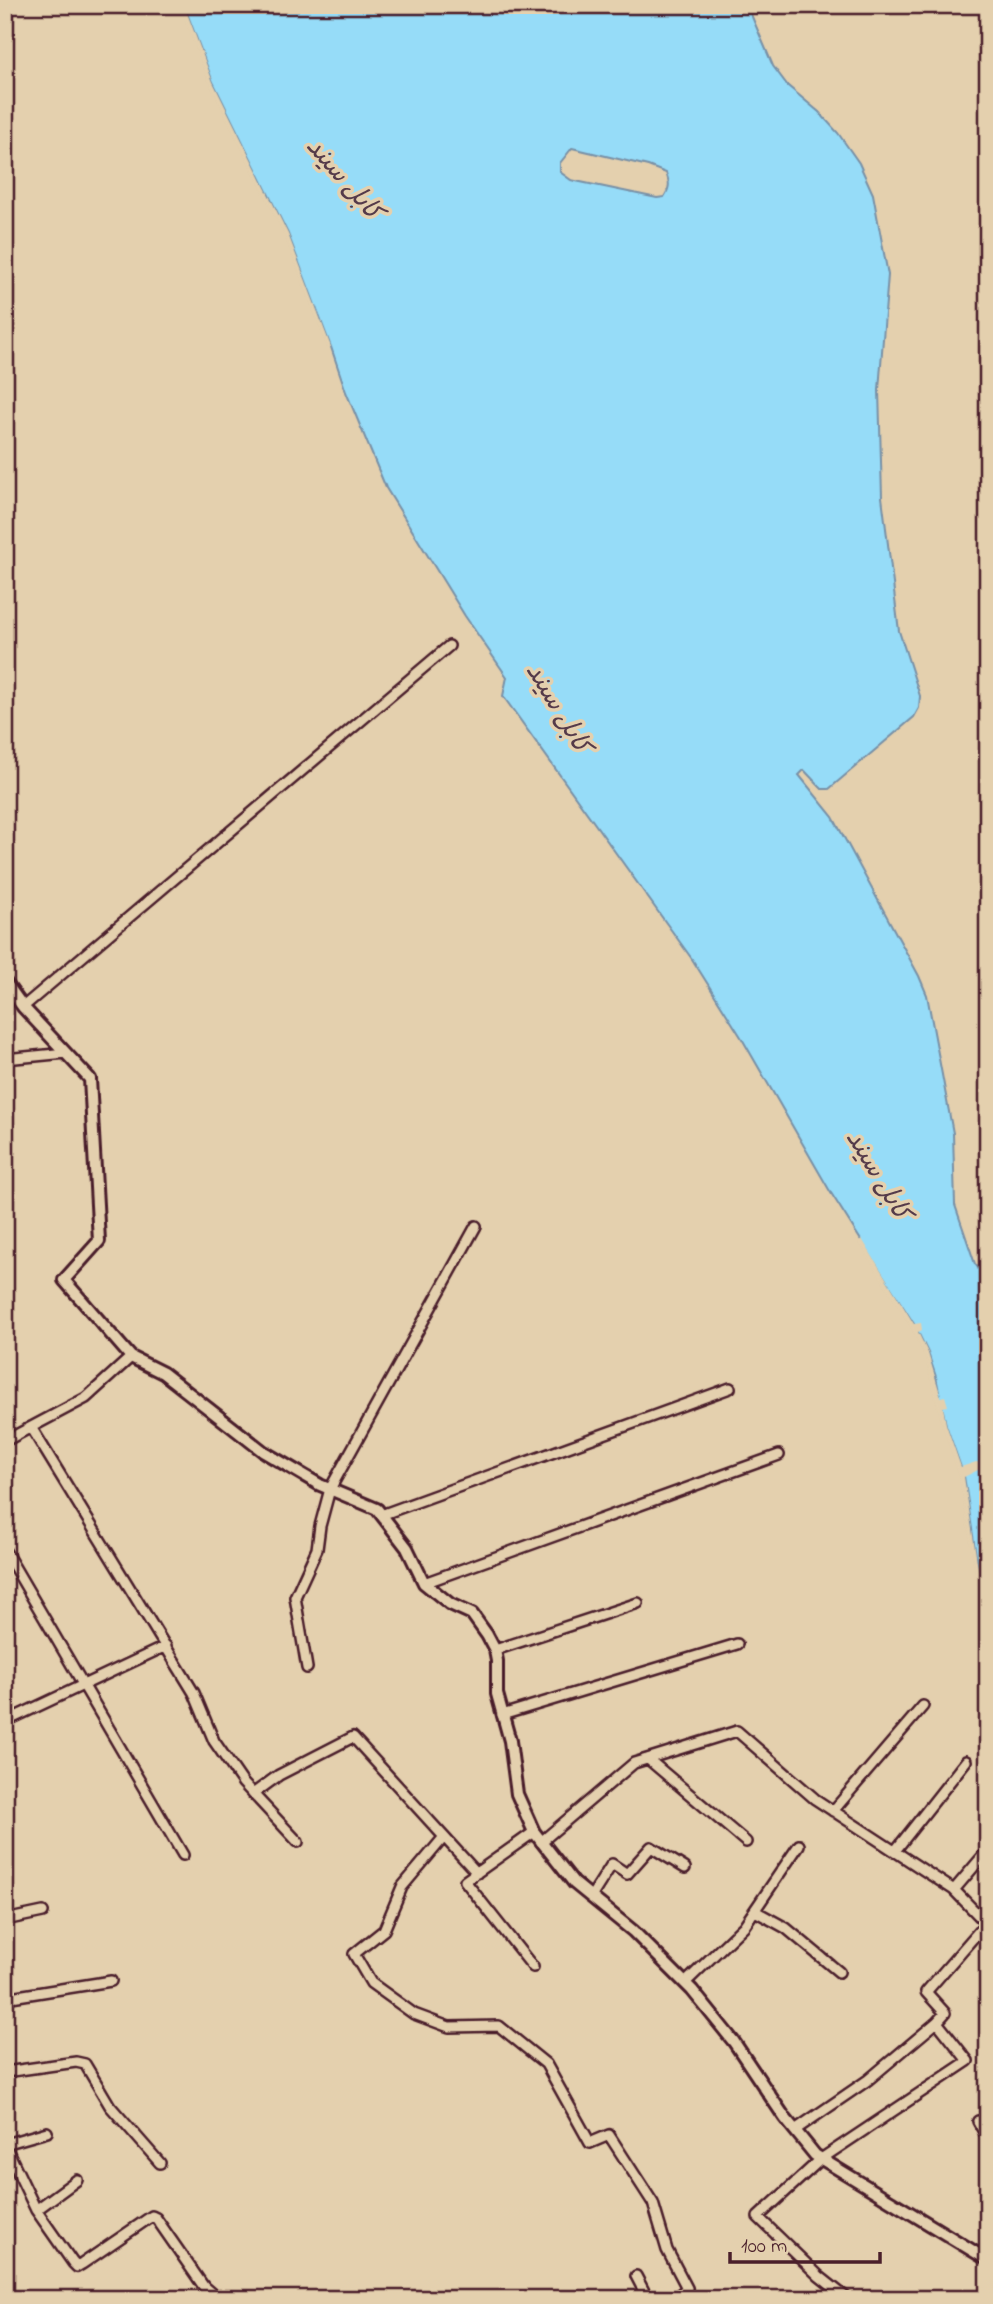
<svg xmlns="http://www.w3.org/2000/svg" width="993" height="2304" viewBox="0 0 993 2304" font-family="'Indie Flower','Playpen Sans Arabic',sans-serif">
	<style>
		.water { fill: #96dcf8; stroke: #7890a6; stroke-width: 2; fill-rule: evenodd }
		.pier { fill: #e4d0ae }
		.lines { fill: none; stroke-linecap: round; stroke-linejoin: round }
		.minor-casing { stroke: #4a1f2b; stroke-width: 14 }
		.tertiary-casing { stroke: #4a1f2b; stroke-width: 16 }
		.minor { stroke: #e4d0ae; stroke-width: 9 }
		.tertiary { stroke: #e4d0ae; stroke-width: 10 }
		.labels { text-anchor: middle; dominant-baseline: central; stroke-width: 7; stroke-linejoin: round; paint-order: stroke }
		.water-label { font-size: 26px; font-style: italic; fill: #553b4a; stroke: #e4d0ae }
	</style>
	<rect width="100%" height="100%" fill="#e4d0ae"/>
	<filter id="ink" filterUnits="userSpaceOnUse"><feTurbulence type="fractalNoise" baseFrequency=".0143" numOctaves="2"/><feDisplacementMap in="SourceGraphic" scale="14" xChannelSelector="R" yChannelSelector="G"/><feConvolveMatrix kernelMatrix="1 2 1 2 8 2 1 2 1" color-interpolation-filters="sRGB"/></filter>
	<g filter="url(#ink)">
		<path class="water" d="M184,5H747L773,66L788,86L819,112L838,133L859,163L873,194L888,275L879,390L882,497L899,631L920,696L919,708L914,717L829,789H822L804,770L799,775L833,817L919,976L927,995L953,1133L955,1205L975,1264L988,1279V1606L977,1562L964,1476L946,1425L936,1377L928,1353L914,1324L831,1193L741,1037L692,959L503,696L507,677L465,616L386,488L346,392L331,347L288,234L213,82ZM572,148L648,166L666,173C670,183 670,188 664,197L657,198L571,180L560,172V163Z"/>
		<path class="pier" d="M180,5H184L213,82L288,234L331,347H328L285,235L210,83Z
			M862,1239L914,1324L921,1323L922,1330L918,1332L928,1353L941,1397L945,1396L948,1406L943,1407L946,1424L961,1467L976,1462L981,1463L982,1468L964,1477L977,1562L988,1610L985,1608L977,1581L960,1477L943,1426L925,1355L911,1326L859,1241Z"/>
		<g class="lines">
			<g class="minor-casing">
				<path id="minor" d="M23,1007L449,646
					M5,1059L66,1053
					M31,1427L194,1693L214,1741L243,1783L298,1842
					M5,1441L86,1398L131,1357
					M381,1515L730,1388
					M5,1551L183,1855
					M424,1583L779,1455
					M495,1650L638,1603
					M307,1668L295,1597L317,1549L320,1526L330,1489L476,1226
					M502,1715L737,1644
					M13,1718L166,1646
					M648,1759L746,1842
					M253,1794L279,1775L353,1737L477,1873
					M833,1811L923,1706
					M444,1837L402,1887L384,1930L354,1954L371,1983L414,2014L449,2027L499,2026L546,2064L590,2143L609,2135L653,2203L667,2250L687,2288L674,2299
					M541,1842L634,1763L737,1731L815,1799L954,1890L988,1925
					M895,1851L966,1761
					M954,1890L988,1850
					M591,1897L612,1864L627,1874L651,1847L685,1868
					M755,1911L786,1928L839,1972
					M5,1920L43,1912
					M533,1967L465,1881L534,1832
					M685,1983L744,1926L799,1845
					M5,1998L111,1981
					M5,2072L76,2062L85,2064L110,2106L160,2163
					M978,2121L988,2139
					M795,2130L868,2080L937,2022
					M5,2144L47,2132
					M5,2145L36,2210L73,2263L77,2267L82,2264L152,2216L156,2218L204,2287L218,2299
					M36,2210L77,2180
					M636,2276L648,2299
					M848,2299L819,2276L758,2217L821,2159L968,2061L937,2022L945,2013L926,1992L986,1923"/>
			</g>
			<g class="tertiary-casing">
				<path id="tertiary" d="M5,982L23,1007L90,1079L99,1241L64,1280L131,1357L163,1373L264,1452L320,1485L377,1509L407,1548L424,1583L450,1604L472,1614L487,1635L495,1650L497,1661V1694L510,1741L517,1794L534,1832L574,1883L633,1931L692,1990L734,2042L785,2118L815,2155L988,2260"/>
			</g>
			<use href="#minor" class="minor"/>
			<use href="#tertiary" class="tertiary"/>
		</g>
	</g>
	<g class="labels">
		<g class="water-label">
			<text transform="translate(343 180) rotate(49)">کابل سيند</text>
			<text transform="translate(557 709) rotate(59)">کابل سيند</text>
			<text transform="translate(877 1176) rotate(59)">کابل سيند</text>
		</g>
	</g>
	<rect width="993" height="2304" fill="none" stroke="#e4d0ae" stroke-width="28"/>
	<rect x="14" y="14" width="965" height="2276" fill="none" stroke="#4a1f2b" stroke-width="2.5" filter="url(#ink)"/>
	<path d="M730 2252v10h150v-10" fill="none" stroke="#4a1f2b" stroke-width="3.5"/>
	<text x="741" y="2252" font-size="21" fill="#4a1f2b" stroke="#e4d0ae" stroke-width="5" paint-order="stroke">100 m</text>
</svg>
